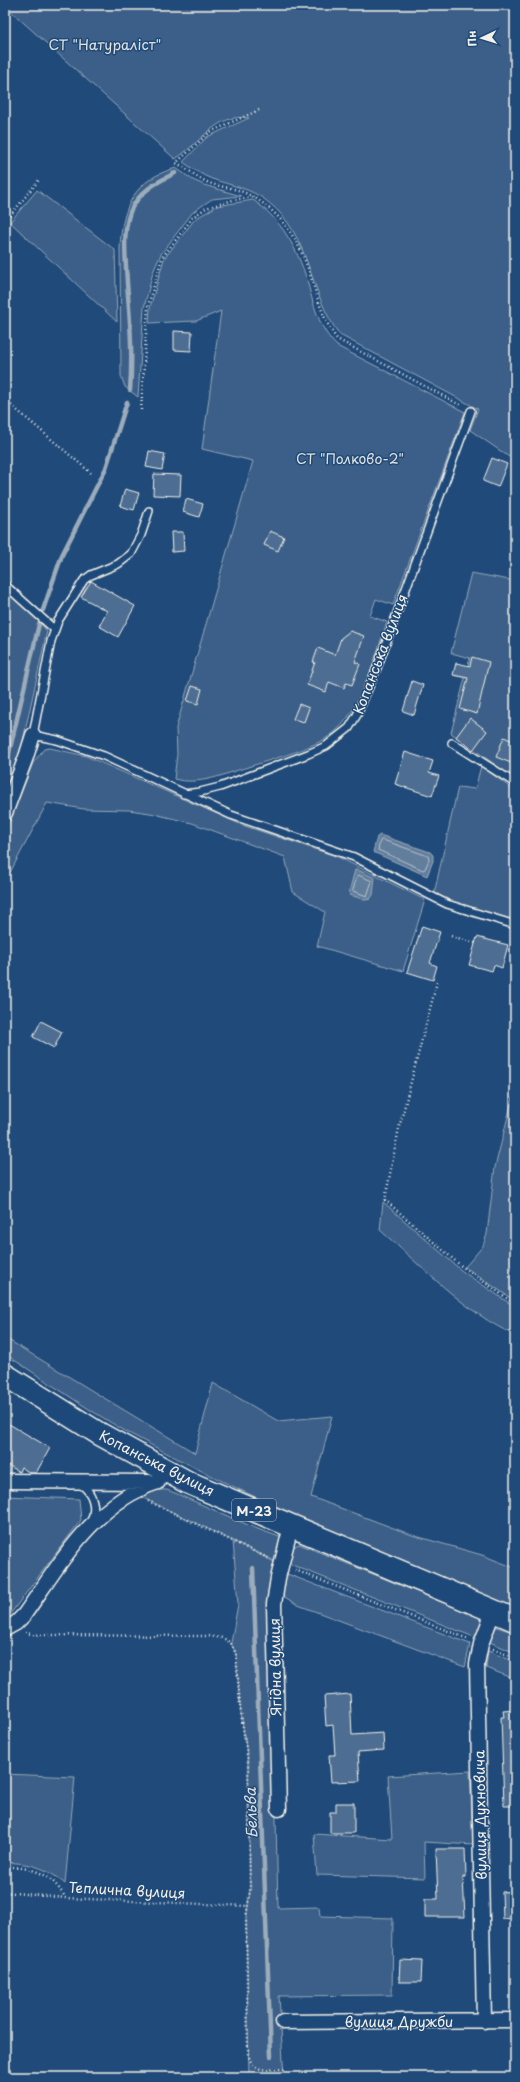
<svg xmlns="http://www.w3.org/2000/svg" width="520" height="2082" viewBox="0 0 520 2082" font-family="'Playpen Sans',sans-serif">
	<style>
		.green { fill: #3a5f88; stroke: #97a8b8 }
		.water { fill: #627e9d; stroke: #9cacbb }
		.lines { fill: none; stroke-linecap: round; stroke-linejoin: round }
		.shore { stroke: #bac3ca; stroke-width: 1 }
		.stream { stroke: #9cacbb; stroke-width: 4.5 }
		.building { fill: #4d6e92; stroke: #f4f1e8 }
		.service-casing { stroke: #f4f1e8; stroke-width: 10 }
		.minor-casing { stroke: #f4f1e8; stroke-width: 17 }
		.trunk-casing { stroke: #f4f1e8; stroke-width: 25 }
		.path { stroke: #f4f1e8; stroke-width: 2.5; stroke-dasharray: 1 3; stroke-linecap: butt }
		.service { stroke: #1f4a7a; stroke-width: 7 }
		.minor { stroke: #1f4a7a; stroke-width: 14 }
		.trunk { stroke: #1f4a7a; stroke-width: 22 }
		.labels { text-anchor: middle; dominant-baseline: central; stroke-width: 3; stroke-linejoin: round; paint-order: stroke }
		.shield { fill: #1f4a7a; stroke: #b4bfc7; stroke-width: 1 }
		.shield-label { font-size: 13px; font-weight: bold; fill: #f4f1e8 }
		.park-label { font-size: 14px; fill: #e1e2de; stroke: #1f4a7a }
		.street-label { font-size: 14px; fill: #f4f1e8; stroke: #1f4a7a }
		.water-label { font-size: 15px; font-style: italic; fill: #dee0dd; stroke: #1f4a7a }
	</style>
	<rect width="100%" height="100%" fill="#1f4a7a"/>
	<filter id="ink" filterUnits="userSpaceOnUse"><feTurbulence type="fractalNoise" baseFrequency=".025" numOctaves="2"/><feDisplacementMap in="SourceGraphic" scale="8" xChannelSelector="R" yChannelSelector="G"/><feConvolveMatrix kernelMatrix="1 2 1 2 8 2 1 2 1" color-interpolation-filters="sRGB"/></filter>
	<g filter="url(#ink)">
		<path class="green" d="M515,5V461L470,430L478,409L340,335C309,296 311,234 268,202C251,188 232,186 212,179C201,175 192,168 183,162L207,137L249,118C217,112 199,145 175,159L5,6Z
			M176,168L193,180L204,185L241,196L212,199L203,205L192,213L161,254L153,272L144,308L138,397L125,387L121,376L120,247C122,206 135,179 176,168Z
			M37,190L115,250L117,322L10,222Z
			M253,200C281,219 297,248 307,280C313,303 319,329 337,346L465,412L393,605L376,599L370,616L387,622C374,659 360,721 323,740C300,752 273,759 248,767C224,774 200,786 174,779L177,754L176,728L253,461L202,449L221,311L196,321L149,323L150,308L164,259L195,219L217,206Z
			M471,573L515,581V779L451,733L470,658L451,653Z
			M5,589L25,606L47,631L22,745L5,793Z
			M50,748L86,756L242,825L338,857L425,900L403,971L317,946L325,912L293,892L285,857L192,823L150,813L129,810L84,809L47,803L5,882V834L33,763L44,749Z
			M481,766L515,791V920L453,902L434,894L458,787L475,789Z
			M515,1089V1301L465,1267L483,1246L487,1234L495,1167Z
			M383,1202L462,1271L515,1307V1335C468,1315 419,1264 380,1230Z
			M5,1338L195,1453L213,1383L278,1421L332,1416L311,1497L412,1535L482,1555L515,1568V1608C383,1556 252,1500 127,1432C85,1408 45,1380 5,1354Z
			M155,1490H167L175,1493L255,1528L285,1539L279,1563L141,1497Z
			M5,1496L79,1499L81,1520L11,1613L5,1617Z
			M233,1541L278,1564L271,1604L278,1908L319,1907L320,1916L393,1918L392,1995L279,1996L284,2077H249L246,1919L250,1890L248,1762L240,1706L236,1654L231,1643L238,1604Z
			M299,1544L479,1617L483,1624L479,1639L292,1565L289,1563L291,1548Z
			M282,1572L470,1644L465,1667L298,1605L278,1593Z
			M497,1627L515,1633V1653L490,1642L494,1628Z
			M488,1651L515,1662V1679L486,1668Z
			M470,1771L473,1845L424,1842L425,1878L317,1875L314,1834L392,1839L388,1776Z
			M5,1774L75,1777L65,1884C44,1866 32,1864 5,1862Z"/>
		<path class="water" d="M380,835L430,852L433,855V861L427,876L373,852L377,837Z
			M355,870H358L375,878L373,895L370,899L366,900L350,895L349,892Z"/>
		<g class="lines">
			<path class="shore" d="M383,840L428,856L429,860L425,869L423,870L378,850L380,841Z
				M358,875L372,881L367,896L353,891Z"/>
			<path class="stream" d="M130,390C133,354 130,318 127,283C126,260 122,235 130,212C138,192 157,182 175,173
				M43,610L62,555L106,468L127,402
				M5,770L39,624
				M253,1568L271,2056
				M271,2075V2077"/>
		</g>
		<path class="building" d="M174,331L192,332L191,351L174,350Z
			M149,451L165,454L162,470L146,467Z
			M492,458L507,464L498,487L483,481Z
			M154,474L181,475L180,496L153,495Z
			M125,489L139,493L134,510L120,506Z
			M186,499L203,504L199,517L183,512Z
			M270,531L284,537L278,551L264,545Z
			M171,532H183L184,551L172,552Z
			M91,581L135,606L118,637L99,626L107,611L81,597Z
			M350,631L364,636L355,662L360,664L352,685L346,683L344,688L329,682L326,692L307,685L315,662H313L318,648L335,655L341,638Z
			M472,657L489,662L477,714L460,709L468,678L453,675L456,663L470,666Z
			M412,681L423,685L414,715L403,711Z
			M192,686L202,689L198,704L187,701Z
			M299,704L309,708L304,722L293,719Z
			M470,718L487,731L473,750L456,737Z
			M504,737L515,742V755L511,763L496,757Z
			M405,752L433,761L429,773L439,776L432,796L395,784Z
			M422,926L440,932L430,963L437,966L433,980L407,972Z
			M477,937L508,945L502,968L494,965L492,971L469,965Z
			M41,1021L62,1032L54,1048L33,1037Z
			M9,1424L50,1448L36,1473H30L21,1467L19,1472L5,1463V1431Z
			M350,1694L352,1735L383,1733L384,1750L358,1752L360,1781L331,1782L329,1755H335L333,1725L326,1726L324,1696Z
			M515,1710V1806H504L501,1717H504L503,1711Z
			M336,1803H354V1833H330V1812H336Z
			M436,1849H465L466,1877H463L465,1917H425V1899H438Z
			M515,1891V1918L503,1919L502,1892Z
			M400,1960L422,1961L421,1982H399Z"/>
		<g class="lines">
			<g class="service-casing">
				<path id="service" d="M149,511L141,535L131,554L118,564L91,575L84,580L58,621L51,641L33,735L57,740L104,756L231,815L354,857L447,904L515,925
					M5,585L54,629
					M452,743L515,783
					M184,794L200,792L220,787L308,754L326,746L349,728L357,715L377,668L471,411
					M80,1484C93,1492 97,1507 91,1522"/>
			</g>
			<g class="minor-casing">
				<path id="minor" d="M5,813L26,757L33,735
					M5,1481L149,1482
					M5,1629L16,1623L24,1615C60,1564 94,1502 158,1482
					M279,1809L274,1604L278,1578L291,1526
					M484,2021L477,1664L481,1644L493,1612
					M283,2022L515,2020"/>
			</g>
			<g class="trunk-casing">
				<path id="trunk" d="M5,1375L98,1433L187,1482L515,1620"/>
			</g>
			<path class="path" d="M259,110L210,132L176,163C187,168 196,177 207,182C218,187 231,187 243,192C274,205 294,232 306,263C316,289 320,316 337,339L462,406
				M5,222L39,180
				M5,400L91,473
				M141,410L148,306L162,258L193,217L206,208L233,200L253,197
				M451,936L475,943
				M437,982L399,1128L385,1200L460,1265L515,1304
				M148,1501L270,1559
				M295,1570L468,1639
				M25,1633L39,1635L208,1636L223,1638L231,1643L236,1654L240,1706L248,1762L250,1890L246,1919L248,2054C253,2074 267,2069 284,2069
				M493,1649L515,1658
				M5,1866C34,1869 49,1871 65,1897
				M5,1892L65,1898L248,1906"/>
			<use href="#service" class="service"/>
			<use href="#minor" class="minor"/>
			<use href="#trunk" class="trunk"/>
		</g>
	</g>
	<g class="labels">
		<rect class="shield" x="232" y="1499" width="44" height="22" rx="3"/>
		<g class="shield-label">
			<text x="254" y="1510">М-23</text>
		</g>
		<g class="park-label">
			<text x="105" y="44">СТ "Натураліст"</text>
			<text x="350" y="458">СТ "Полково-2"</text>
		</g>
		<g class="street-label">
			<text transform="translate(380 654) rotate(-69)">Копанська вулиця</text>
			<text transform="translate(157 1463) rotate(27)">Копанська вулиця</text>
			<text transform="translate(275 1667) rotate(-91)">Ягідна вулиця</text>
			<text transform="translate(480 1815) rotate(-91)">вулиця Духновича</text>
			<text transform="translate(127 1890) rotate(3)">Теплична вулиця</text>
			<text x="399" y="2021">вулиця Дружби</text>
		</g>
		<g class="water-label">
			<text transform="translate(250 1813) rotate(-92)">Бельва</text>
		</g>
	</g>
	<rect width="520" height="2082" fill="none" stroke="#1f4a7a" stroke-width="20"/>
	<rect x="10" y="10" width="500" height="2062" fill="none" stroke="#f4f1e8" stroke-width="1.5" filter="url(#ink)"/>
	<g transform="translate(482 38) rotate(266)" stroke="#1f4a7a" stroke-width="3" paint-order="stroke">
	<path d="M0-3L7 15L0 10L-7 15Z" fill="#f4f1e8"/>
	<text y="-6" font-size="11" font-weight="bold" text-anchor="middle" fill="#f4f1e8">Пн</text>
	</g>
</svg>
